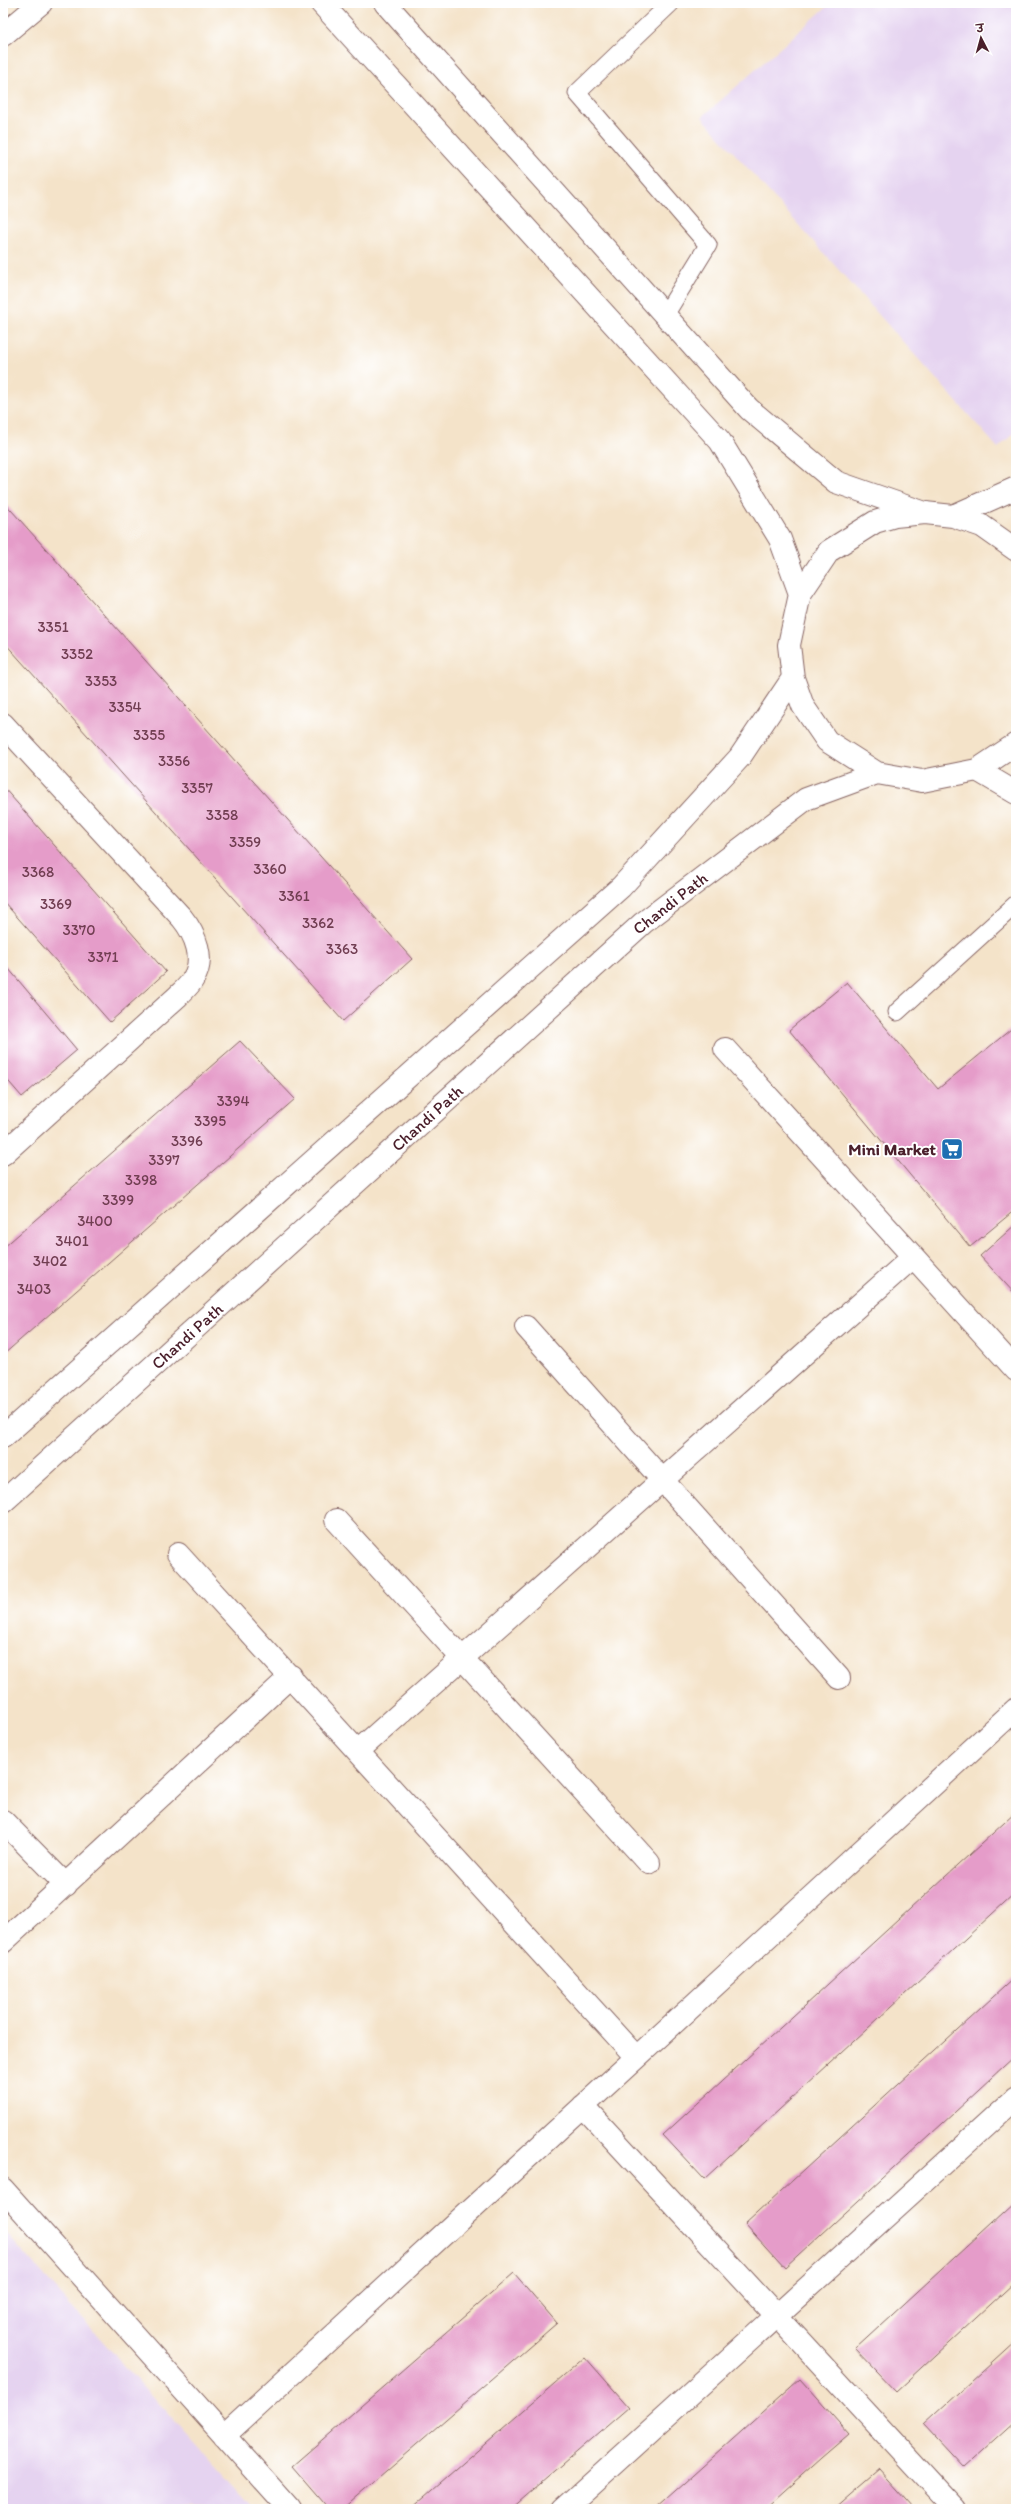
<svg xmlns="http://www.w3.org/2000/svg" width="1019" height="2512" viewBox="0 0 1019 2512" font-family="Itim,'Playpen Sans Deva',sans-serif">
	<style>
		.built { fill: #e5d3f0 }
		.building { fill: #e59cc9 }
		.lines { fill: none; stroke-linecap: round; stroke-linejoin: round }
		.service-casing { stroke: #866462; stroke-width: 19 }
		.minor-casing { stroke: #866462; stroke-width: 24 }
		.tertiary-casing { stroke: #866462; stroke-width: 24 }
		.secondary-casing { stroke: #866462; stroke-width: 24 }
		.service { stroke: #fff; stroke-width: 17 }
		.minor { stroke: #fff; stroke-width: 22 }
		.tertiary { stroke: #fff; stroke-width: 22 }
		.secondary { stroke: #fff; stroke-width: 22 }
		.labels { text-anchor: middle; dominant-baseline: central; stroke-width: 4; stroke-linejoin: round; paint-order: stroke }
		.number-label { font-size: 15px; fill: #713e52 }
		.street-label { font-size: 17px; fill: #4a1f2b; stroke: #fff }
		.poi-label { font-size: 17px; font-weight: bold; fill: #4a1f2b; stroke: #fff; text-anchor: end }
	</style>
	<rect width="100%" height="100%" fill="#fff"/>
	<filter id="ink" filterUnits="userSpaceOnUse"><feTurbulence type="fractalNoise" baseFrequency=".025" numOctaves="2"/><feDisplacementMap in="SourceGraphic" scale="8" xChannelSelector="R" yChannelSelector="G"/><feConvolveMatrix kernelMatrix="1 2 1 2 8 2 1 2 1" color-interpolation-filters="sRGB"/></filter>
	<filter id="wash" filterUnits="userSpaceOnUse"><feTurbulence type="fractalNoise" baseFrequency=".012" numOctaves="4" result="noise"/><feDisplacementMap in="SourceGraphic" scale="16" xChannelSelector="R" yChannelSelector="G"/><feGaussianBlur stdDeviation="0.9" result="paint"/><feColorMatrix in="noise" values="0 0 0 0 0 0 0 0 0 0 0 0 0 0 0 0 0 1.4 0 .05"/><feComposite in="paint" operator="in"/></filter>
	<g filter="url(#wash)">
		<rect width="100%" height="100%" fill="#f4e3c9"/>
		<path class="built" d="M831,3H1016V431L998,448L702,117Z
			M3,2230L253,2509H3Z"/>
		<g id="blocks">
			<path class="building" d="M3,501L412,959L343,1021L3,641Z
				M3,787L166,972L110,1022L3,901Z
				M3,962L77,1050L22,1097L3,1075Z
				M847,982L938,1089L1016,1025V1209L970,1247L789,1030Z
				M240,1041L295,1099L3,1355V1248Z
				M1016,1224V1295L980,1256Z
				M1016,1812V1892L704,2179L663,2135Z
				M1016,1976V2056L785,2268L745,2224Z
				M1016,2201V2281L896,2392L855,2349Z
				M514,2273L557,2323L342,2509H329L292,2466Z
				M1016,2340V2420L964,2467L924,2424Z
				M585,2357L629,2407L511,2509H410Z
				M800,2379L849,2434L821,2458L764,2509H655Z
				M879,2470L914,2509H834L851,2494Z"/>
		</g>
	</g>
	<g filter="url(#ink)">
		<use href="#blocks" fill-opacity="0" stroke="#866462" stroke-width="1"/>
		<g class="lines">
			<g class="service-casing">
				<path id="service" d="M665,315L708,245L577,93L671,3
					M897,1012L1016,904"/>
			</g>
			<g class="minor-casing">
				<path id="minor" d="M3,724L182,918C195,934 206,959 193,979C190,985 183,991 178,996L3,1154
					M725,1049L1016,1370
					M526,1327L839,1678
					M336,1520L649,1863
					M178,1554L636,2057
					M358,1751L913,1257
					M3,1821L66,1885
					M3,1942L291,1676
					M583,2106L955,2509
					M3,2189L290,2509
					M224,2436L1016,1709
					M564,2509L1016,2098"/>
			</g>
			<g class="tertiary-casing">
				<path id="tertiary" d="M321,3L720,441L780,539L800,594
					M385,3L749,409L836,482L925,513
					M3,35L41,3
					M977,770L1016,793"/>
			</g>
			<g class="secondary-casing">
				<path id="secondary" d="M953,516L1016,488
					M1016,550L982,526L953,516L925,513L895,516L875,522L829,551L800,594L789,645L793,678L803,706L827,741L877,773L922,781L977,770L1016,744
					M3,1437L621,887L740,757L793,678
					M3,1502L643,923L806,799L877,773"/>
			</g>
			<use href="#service" class="service"/>
			<use href="#minor" class="minor"/>
			<use href="#tertiary" class="tertiary"/>
			<use href="#secondary" class="secondary"/>
		</g>
	</g>
	<defs>
		<g id="supermarket-square" transform="scale(1.15)"><rect x="-9" y="-9" width="18" height="18" rx="4" fill="#1f6fb2" stroke="#fff"/><path d="M-6-5.5h2.5l.6 2H6L4.5 2H-2.5L-4.4-4H-6ZM-1.5 3.2a1.3 1.3 0 1 0 .1 0ZM3 3.2a1.3 1.3 0 1 0 .1 0Z" fill="#fff"/></g>
	</defs>
	<g fill-rule="evenodd">
		<use href="#supermarket-square" x="952" y="1149"/>
	</g>
	<g class="labels">
		<g class="number-label">
			<text x="53" y="627">3351</text>
			<text x="77" y="654">3352</text>
			<text x="101" y="681">3353</text>
			<text x="125" y="707">3354</text>
			<text x="149" y="735">3355</text>
			<text x="174" y="761">3356</text>
			<text x="197" y="788">3357</text>
			<text x="222" y="815">3358</text>
			<text x="245" y="842">3359</text>
			<text x="270" y="869">3360</text>
			<text x="38" y="872">3368</text>
			<text x="294" y="896">3361</text>
			<text x="56" y="904">3369</text>
			<text x="318" y="923">3362</text>
			<text x="79" y="930">3370</text>
			<text x="342" y="949">3363</text>
			<text x="103" y="957">3371</text>
			<text x="233" y="1101">3394</text>
			<text x="210" y="1121">3395</text>
			<text x="187" y="1141">3396</text>
			<text x="164" y="1160">3397</text>
			<text x="141" y="1180">3398</text>
			<text x="118" y="1200">3399</text>
			<text x="95" y="1221">3400</text>
			<text x="72" y="1241">3401</text>
			<text x="50" y="1261">3402</text>
			<text x="34" y="1289">3403</text>
		</g>
		<g class="street-label">
			<text transform="translate(670 903) rotate(-38)">Chandi Path</text>
			<text transform="translate(427 1118) rotate(-42)">Chandi Path</text>
			<text transform="translate(187 1336) rotate(-42)">Chandi Path</text>
		</g>
		<g class="poi-label">
			<text x="936" y="1149">Mini Market</text>
		</g>
	</g>
	<rect width="1019" height="2512" fill="none" stroke="#fff" stroke-width="16"/>
	<g transform="translate(981 38) rotate(354)" stroke="#ffffff" stroke-width="3" paint-order="stroke">
	<path d="M0-3L7 15L0 10L-7 15Z" fill="#4a1f2b"/>
	<text y="-6" font-size="11" font-weight="bold" text-anchor="middle" fill="#4a1f2b">उ</text>
	</g>
</svg>
